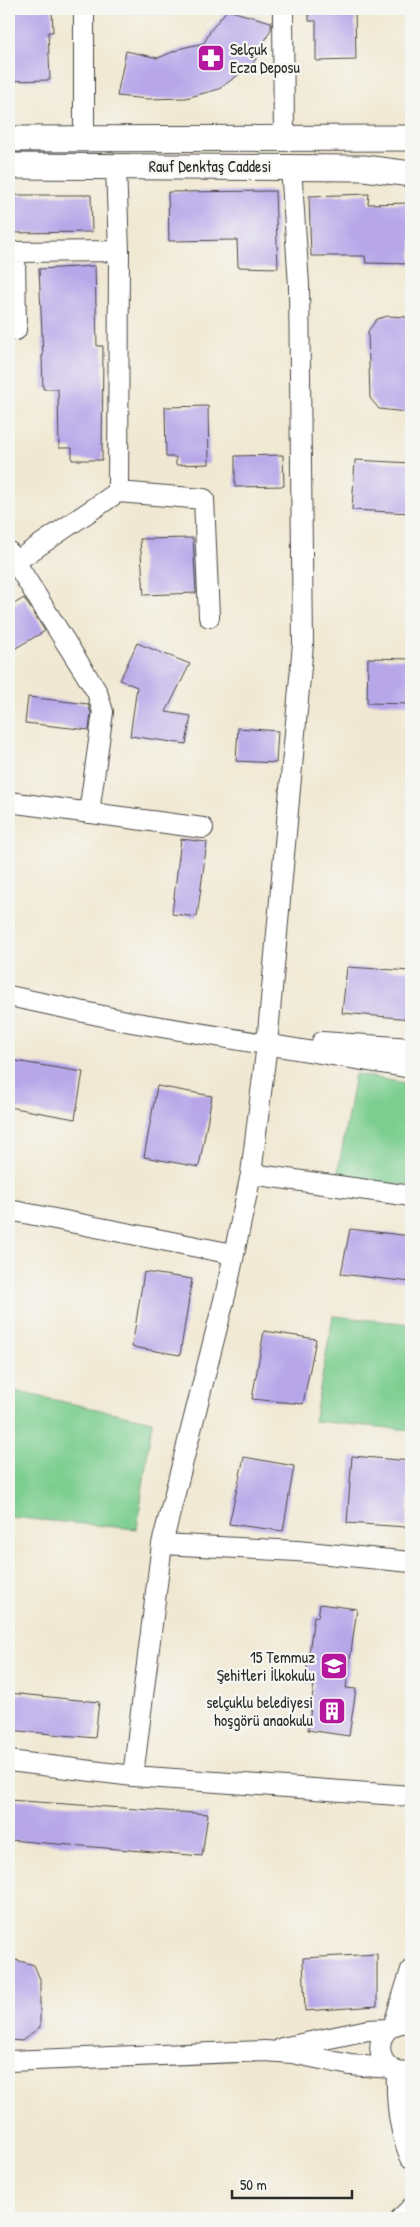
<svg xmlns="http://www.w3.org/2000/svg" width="420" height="2227" viewBox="0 0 420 2227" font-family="'Patrick Hand',sans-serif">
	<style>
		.green { fill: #7cce8f; stroke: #547c5d }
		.building { fill: #b7a7e9 }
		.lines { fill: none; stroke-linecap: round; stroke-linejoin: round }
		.minor-casing { stroke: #494744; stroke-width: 22 }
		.major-casing { stroke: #494744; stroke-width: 27 }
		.minor { stroke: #fff; stroke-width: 20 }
		.major { stroke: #fff; stroke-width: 25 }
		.labels { text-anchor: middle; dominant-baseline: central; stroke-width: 4.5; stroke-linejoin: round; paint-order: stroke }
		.poi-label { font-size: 16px; fill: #2b2b2b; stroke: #f6f6f2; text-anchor: end }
		.street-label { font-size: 16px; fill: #2b2b2b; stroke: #f6f6f2 }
	</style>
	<rect width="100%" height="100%" fill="#f6f6f2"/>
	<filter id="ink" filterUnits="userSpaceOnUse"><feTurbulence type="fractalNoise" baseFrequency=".02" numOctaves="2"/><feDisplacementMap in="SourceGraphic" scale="10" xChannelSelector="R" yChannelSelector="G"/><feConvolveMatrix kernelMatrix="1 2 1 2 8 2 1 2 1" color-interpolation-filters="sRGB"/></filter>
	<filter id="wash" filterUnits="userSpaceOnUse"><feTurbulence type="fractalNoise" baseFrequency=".0096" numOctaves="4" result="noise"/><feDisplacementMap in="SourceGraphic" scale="20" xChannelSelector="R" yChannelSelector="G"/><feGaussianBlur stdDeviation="1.12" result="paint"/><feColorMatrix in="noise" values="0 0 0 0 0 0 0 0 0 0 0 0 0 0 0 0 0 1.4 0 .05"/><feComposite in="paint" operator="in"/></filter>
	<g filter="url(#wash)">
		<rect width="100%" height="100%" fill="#f0e8d2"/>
		<path class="green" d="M355,1074L411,1084V1186L337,1178Z
			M333,1316L411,1324V1430L314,1421Z
			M9,1390L152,1421L137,1529L9,1517Z"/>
		<g id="blocks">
			<path class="building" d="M9,9H52L53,32H48L50,80L9,81Z
				M309,9H355L356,60L316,61V21H309Z
				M227,10L271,22V29L253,64L219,89L186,98L148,99L117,96L126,51L158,58L182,48L204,43L211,30Z
				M275,191L278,268L238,267L237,240L169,241L168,192Z
				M369,194L368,204L411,203V264L366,263L365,256H311L309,196Z
				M9,195H91L92,232L9,233Z
				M95,266L97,346H103L102,460H72V448H59L58,389H43L42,356H43L39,269Z
				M388,316L406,317L411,321V408L406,412L379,409L370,398L368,331L377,319Z
				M208,406L209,464L176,465V457H166L165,407Z
				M283,455L284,486L235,487V456Z
				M355,460L411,463V513L352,510Z
				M193,538L196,593L144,595L140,539Z
				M24,598L45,631L9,652V607Z
				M137,643L190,664L166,712L191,716L186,744L130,736L137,687L120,680Z
				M368,658L411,659V704L367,703Z
				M28,697L88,704L91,713L89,730L25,723Z
				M238,728L278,731L276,763L236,761Z
				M181,839L207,842L197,917L172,914Z
				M347,967L411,971V1019L342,1013Z
				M9,1060L83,1072L75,1119L9,1107Z
				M157,1086L212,1096L199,1167L144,1157Z
				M350,1229L411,1236V1282L341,1274Z
				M144,1272L192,1279L180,1355L132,1347Z
				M264,1331L316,1339L303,1404L252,1399Z
				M352,1456L411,1461L406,1527L347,1523Z
				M244,1457L294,1466L283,1531L229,1524Z
				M320,1604L357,1609L346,1688L356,1689L349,1736L308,1730L314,1684L305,1682L314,1616L318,1617Z
				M9,1693L99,1702L95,1738L9,1730Z
				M9,1800L208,1814L202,1856L9,1840Z
				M377,1954V2006L305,2011L303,1958Z
				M16,1960L34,1965L40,1979V2027L22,2041L9,2040V1964Z"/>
		</g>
	</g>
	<g filter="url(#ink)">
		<use href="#blocks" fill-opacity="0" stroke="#494744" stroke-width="1"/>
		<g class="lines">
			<g class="minor-casing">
				<path id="minor" d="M84,9V138
					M283,9L284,138
					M116,166L119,251L118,492L204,499L209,617
					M9,252L119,251
					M15,252L16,330
					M9,552L97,692L103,712L89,813
					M9,566L118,492
					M9,802L203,828
					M9,996L131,1022L411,1068
					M322,1042L411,1048
					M251,1174L411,1196
					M9,1210L233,1254
					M162,1544L297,1551L411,1562
					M9,1761L133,1776L411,1796
					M133,1776L162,1544L226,1292L251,1174L267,1044L303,644L299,285L291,167
					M411,2023C368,2019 372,2079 411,2072
					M394,2024L411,1970
					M282,2048L368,2030L387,2029
					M9,2061L265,2051L292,2053L350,2065L391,2068
					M397,2072C396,2100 399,2132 411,2158
					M401,2218L411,2208"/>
			</g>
			<g class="major-casing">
				<path id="major" d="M9,139L411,138
					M9,166L364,168L411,174"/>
			</g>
			<use href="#minor" class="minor"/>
			<use href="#major" class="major"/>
		</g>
	</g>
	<defs>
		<g id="pharmacy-square" transform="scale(1.4375)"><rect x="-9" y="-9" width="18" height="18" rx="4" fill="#b5179e" stroke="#f6f6f2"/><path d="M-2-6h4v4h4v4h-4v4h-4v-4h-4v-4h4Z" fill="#fff"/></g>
		<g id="school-square" transform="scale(1.4375)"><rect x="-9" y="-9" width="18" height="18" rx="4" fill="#b5179e" stroke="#f6f6f2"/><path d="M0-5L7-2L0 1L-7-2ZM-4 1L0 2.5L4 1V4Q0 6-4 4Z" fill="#fff"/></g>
		<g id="building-square" transform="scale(1.4375)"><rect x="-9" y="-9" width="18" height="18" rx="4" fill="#b5179e" stroke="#f6f6f2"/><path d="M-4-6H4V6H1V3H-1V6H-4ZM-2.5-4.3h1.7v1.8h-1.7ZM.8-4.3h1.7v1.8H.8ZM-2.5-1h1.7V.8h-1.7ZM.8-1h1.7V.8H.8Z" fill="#fff"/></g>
	</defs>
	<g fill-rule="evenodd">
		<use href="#pharmacy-square" x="211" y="58"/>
		<use href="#school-square" x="334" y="1666"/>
		<use href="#building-square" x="332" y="1711"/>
	</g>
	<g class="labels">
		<g class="poi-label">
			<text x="230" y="49" text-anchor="start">Selçuk<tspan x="230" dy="18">Ecza Deposu</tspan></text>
			<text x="315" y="1657">15 Temmuz<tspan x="315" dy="18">Şehitleri İlkokulu</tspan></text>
			<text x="313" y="1702">selçuklu belediyesi<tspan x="313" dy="18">hoşgörü anaokulu</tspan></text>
		</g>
		<g class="street-label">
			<text x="210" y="166">Rauf Denktaş Caddesi</text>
		</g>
	</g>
	<rect width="420" height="2227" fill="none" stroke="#f6f6f2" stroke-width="30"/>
	<path d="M232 2190v8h120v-8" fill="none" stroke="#2b2b2b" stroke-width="2.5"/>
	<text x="240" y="2190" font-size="15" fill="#2b2b2b" stroke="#f6f6f2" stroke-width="4" paint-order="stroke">50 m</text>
</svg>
